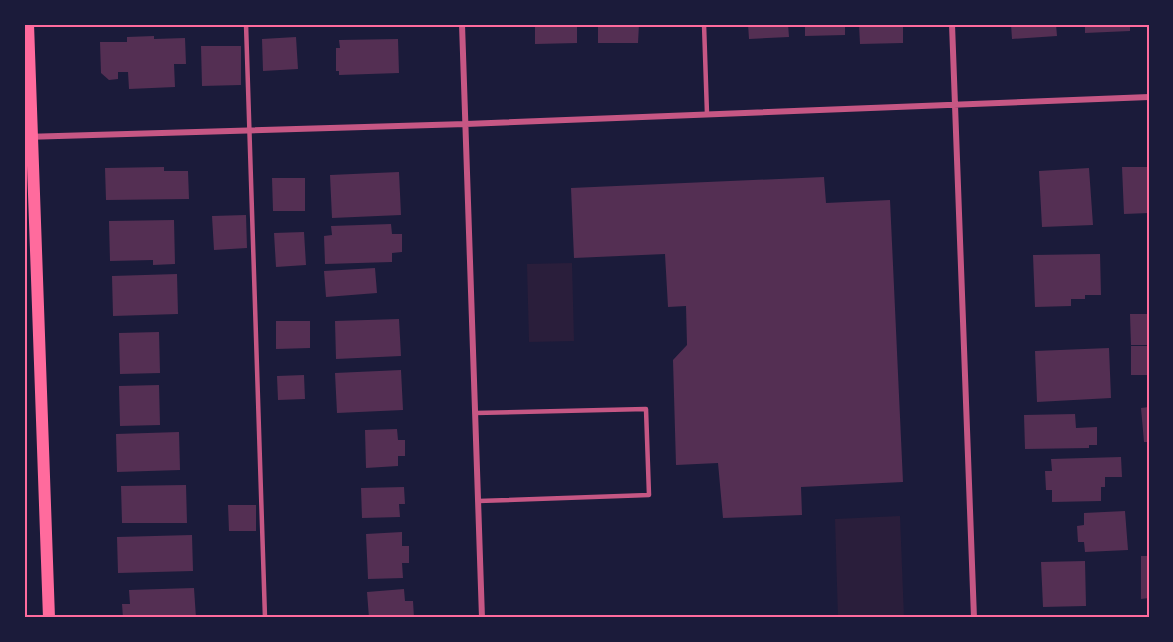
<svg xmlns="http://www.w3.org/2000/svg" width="1173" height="642" viewBox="0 0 1173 642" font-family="'DM Sans',sans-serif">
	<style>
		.green { fill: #2a1e3b }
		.building { fill: #542f53 }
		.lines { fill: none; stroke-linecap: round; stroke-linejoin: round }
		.service { stroke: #c65784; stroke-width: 4.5 }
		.minor { stroke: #c65784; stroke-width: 6 }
		.secondary { stroke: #ff6b9d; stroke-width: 12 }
		.neatline { fill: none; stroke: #ff6b9d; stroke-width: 2 }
	</style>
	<rect width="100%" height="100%" fill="#1b1b3a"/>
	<path class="green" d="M572,263L574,341L529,342L527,264Z
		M900,516L904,618H838L835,519Z"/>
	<path class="building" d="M105,24H129V26L105,27Z
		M535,24H577V43L535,44Z
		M598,24H639L638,43H598Z
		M748,24H788L789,37L749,39Z
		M805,24H845V35L805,36Z
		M859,24L903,26V43L860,44Z
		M1011,24H1056L1057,36L1012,39Z
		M1085,24H1130V31L1085,33Z
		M154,36V39L185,38L186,64H174L175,87L129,89L128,72H118V79L109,80L101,73L100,42H127V37Z
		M296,37L298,69L263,71L262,39Z
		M398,39L399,73L339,75V71H336V48H340L339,40Z
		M201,46H241V85L202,86Z
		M164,167V171H188L189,199L106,200L105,168Z
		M1122,167H1149V213L1124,214Z
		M1089,168L1093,225L1042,227L1039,171Z
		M399,172L401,215L332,218L330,175Z
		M824,177L826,203L890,200L903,482L801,487L802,515L723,518L718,463L676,465L673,360L687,345L686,306L668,307L665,254L574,258L571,188Z
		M272,178H305V211H273Z
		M246,215L247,248L214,250L212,216Z
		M174,220L175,264L153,265V260L110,261L109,221Z
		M391,224L392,234H402V252L392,253V262L325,264L324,236L332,235L331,226Z
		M304,232L306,265L276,267L274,233Z
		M1100,254L1101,295H1085V299H1071V306L1035,307L1033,255Z
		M375,268L377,293L326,297L324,271Z
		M177,274L178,314L113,316L112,276Z
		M1130,314H1149V345H1131Z
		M399,319L401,356L336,359L335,321Z
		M276,321H310V348L276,349Z
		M159,332L160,373L120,374L119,333Z
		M1131,346H1149V375H1131Z
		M1109,348L1111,398L1037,402L1035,351Z
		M401,370L403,410L337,413L335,373Z
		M304,375L305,399L278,400L277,376Z
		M159,385L160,425L120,426L119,386Z
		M1149,407V442H1144L1141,408Z
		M1075,414L1076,428L1097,427V445H1089V448L1025,449L1024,415Z
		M397,429L398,440H405V456H398V466L366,468L365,430Z
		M179,432L180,470L117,472L116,434Z
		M1121,457L1122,477H1105V487H1101V501L1052,502V490H1046L1045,471H1052L1051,459Z
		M186,485L187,523H122L121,486Z
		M404,487L405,504H399L400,517L362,518L361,488Z
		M228,505H256V531H229Z
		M1125,511L1128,550L1085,552L1084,542H1078L1077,526L1084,525V513Z
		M402,532V546H409V563H402L403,578L368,579L366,534Z
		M192,535L193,571L118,573L117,537Z
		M1141,556H1149V598L1141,599Z
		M1085,561L1086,606L1043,607L1041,562Z
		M194,588L196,618H123L122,604H130L129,590Z
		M404,589L405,601H413L414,618H369L367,592Z"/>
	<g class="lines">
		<path class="service" d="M246,24L265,618
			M704,24L707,114
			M475,413L646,409L649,495L478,501"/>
		<path class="minor" d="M462,24L482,618
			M952,24L974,618
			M24,137L466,124L1149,97"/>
		<path class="secondary" d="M28,24L49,618"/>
	</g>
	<rect width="1173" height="642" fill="none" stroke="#1b1b3a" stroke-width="51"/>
	<rect x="26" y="26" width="1122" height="590" class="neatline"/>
</svg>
